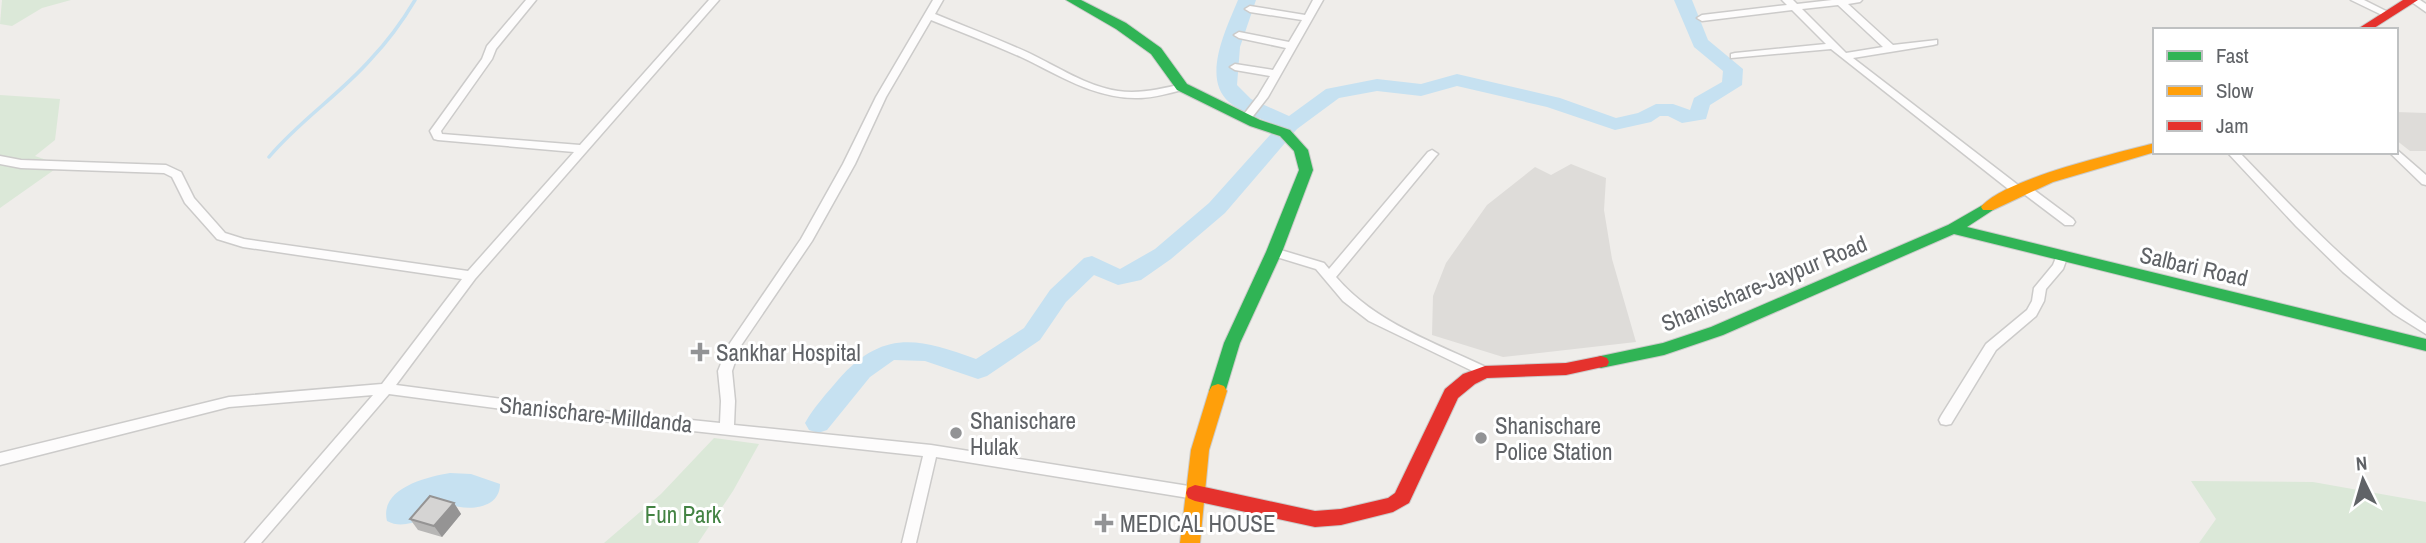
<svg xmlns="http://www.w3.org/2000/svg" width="2426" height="543" viewBox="0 0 2426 543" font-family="'Archivo Narrow',sans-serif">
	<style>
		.education { fill: #dedcd9 }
		.green { fill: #dbe8d8 }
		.water { fill: #c6e1f1 }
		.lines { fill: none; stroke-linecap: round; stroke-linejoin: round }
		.stream { stroke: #c6e1f1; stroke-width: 3.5 }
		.river { fill: #c6e1f1; fill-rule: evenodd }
		.street-casing { stroke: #cccbca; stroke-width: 3 }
		.fast-casing { stroke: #cbcbca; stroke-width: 2 }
		.slow-casing { stroke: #cbcbca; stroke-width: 2 }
		.jam-casing { stroke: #cbcbca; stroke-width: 2 }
		.street { fill: #fdfcfc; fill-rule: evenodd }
		.fast { fill: #30b455; fill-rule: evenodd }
		.slow { fill: #ff9f0a; fill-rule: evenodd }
		.jam { fill: #e5322d; fill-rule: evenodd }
		.wall { fill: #b7b6b5 }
		.shaded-wall { fill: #959494 }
		.building { fill: #d5d4d3; stroke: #959494; stroke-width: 2 }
		.poi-dot { fill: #929395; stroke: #fff; stroke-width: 2.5 }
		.labels { text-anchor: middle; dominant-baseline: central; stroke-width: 6; stroke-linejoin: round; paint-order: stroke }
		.street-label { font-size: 23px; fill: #606367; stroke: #fff }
		.poi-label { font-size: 23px; fill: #606367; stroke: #fff; text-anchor: start }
		.park-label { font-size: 23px; fill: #438343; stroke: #fff }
	</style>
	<rect width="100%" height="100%" fill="#efedea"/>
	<path class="education" d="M2396,112L2426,113V151H2410L2396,140Z
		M1571,164L1606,178L1604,210L1612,259L1636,342L1503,357L1432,335L1433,296L1446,263L1487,205L1535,167L1551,175Z"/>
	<path class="green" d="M2,0H71L42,8L12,26L0,24Z
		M0,95L60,99L55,140L35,156L61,165L0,208Z
		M714,438L759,444L733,491L698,543H604L661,494Z
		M2191,481L2313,482L2426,502V543H2199L2216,519Z"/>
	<path class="water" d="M450,473L471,474L500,484C500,510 466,511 449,504C431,514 407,532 387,521C379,488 427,477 450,473Z"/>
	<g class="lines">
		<path class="stream" d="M269,157C299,121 339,95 370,60C387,42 402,22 415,0"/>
		<path class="river" d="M1238,0H1256L1240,47L1237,85L1251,99L1289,116L1326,89L1377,79L1421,84L1457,74L1560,98L1616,118L1638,113L1656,104H1673L1690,110L1694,98L1722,82L1723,71L1694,47L1674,0H1692L1708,40L1743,69L1742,85L1710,105L1706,119L1682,123L1668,116H1660L1651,122L1615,130L1547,107L1457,86L1421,96L1377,91L1339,98L1297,129L1225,213L1171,259L1141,280L1118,285L1094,275L1066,302L1040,340L987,376L978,379L925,361L894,360L870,377L827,430L818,433L809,430L805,423C814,407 827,393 838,380C883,329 918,338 976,359L1024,328L1050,290L1084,258L1092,256L1120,269L1155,249L1209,203L1278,126C1262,118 1243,114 1229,102C1201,78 1227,27 1238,0Z"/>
		<g class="street-casing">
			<path id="street" d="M526,0H536L496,49L492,59L441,131L442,134L580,145L709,0H719L475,279L396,385L555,406L720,423L721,401L718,371L728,346L801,239L843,164L876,97L933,0H943L935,14C966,27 998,39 1029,53C1058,67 1086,86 1118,91C1140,94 1161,89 1182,84L1187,87L1186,89C1170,93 1154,98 1138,98C1095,99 1059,75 1021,57C992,44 961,32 931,20L886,97L855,164L812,241L740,347L732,371L735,401L734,425L931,445L1195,487L1200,489L1202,493L1200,497L1195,499L936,457L916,543H902L923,456L555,416L389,394L261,543H245L373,395L229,407L0,465V453L229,397L382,384L462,279L243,247L217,239L185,203L172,177L164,173L21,168L0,164V156L21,160L166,165L181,172L194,198L225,233L244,239L468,271L574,152L438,140L434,139L430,131L482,59L487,46Z
				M1313,0H1323L1268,97L1250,120H1242L1241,118L1258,96L1270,76L1235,70L1230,67L1235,64L1273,70L1286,48L1239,38L1234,35L1239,32L1289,42L1302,20L1250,12L1245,9L1250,6L1305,15Z
				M1782,0H1793L1797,4L1832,0H1862L1860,2L1848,4L1893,45L1937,40V44L1933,45L1853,58L2018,185L2026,184L2073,219L2075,222L2073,225H2065L2020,191L2012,192L1831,49L1731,58V54L1735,53L1826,44L1792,10L1702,21L1697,18L1702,15L1787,5ZM1838,5L1883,47L1846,53L1802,9Z
				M2351,0H2364L2390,13L2388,15H2382Z
				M2409,0H2420L2426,4V12Z
				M2396,149L2426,175V185L2422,184L2389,152H2396Z
				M1432,150L1438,154L1436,156L1336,277C1375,323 1436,343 1490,369L1492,372L1490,375L1485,377L1369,321L1343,301L1316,269L1270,255L1268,252L1274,248L1324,263L1329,269L1428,152Z
				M2227,152H2239C2298,213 2355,275 2426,323V334L2394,314L2343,272L2296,226Z
				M2061,254L2067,258L2063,269L2046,289L2044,301L2036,316L1996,350L1951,424L1946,425L1941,424L1939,420L1941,416L1986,344L2027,310L2032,301L2034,288L2053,265L2057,255Z"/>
		</g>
		<g class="fast-casing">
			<path id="fast" d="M1066,0H1081L1126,23L1161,48L1187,84L1260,120L1290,130L1308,150L1313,170L1282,252L1240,343L1224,396H1212L1209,391L1224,343L1266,252L1299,170L1294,151L1280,136L1250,126L1177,90L1151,54L1116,29Z
				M1988,202L1995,207L1993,210L1967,227L2426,339V351L1954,234L1723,335L1664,355L1601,368L1595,366L1593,362L1595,358L1601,356L1663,343L1711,327L1948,225Z"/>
		</g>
		<g class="slow-casing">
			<path id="slow" d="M2155,143V152L2053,182L1993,210H1983L1981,207C2003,179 2117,153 2155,143Z
				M1218,384L1224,386L1227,391L1209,450L1200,543H1180L1191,450L1209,391L1212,386Z"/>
		</g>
		<g class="jam-casing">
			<path id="jam" d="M2403,0H2418L2371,30H2356Z
				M1601,356L1607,358L1609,362L1607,366L1566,375L1487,378L1475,384L1458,398L1409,503L1393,512L1341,525L1315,527L1195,501L1188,498L1186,493L1188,488L1195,485L1315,511L1341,509L1388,498L1395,493L1445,389L1463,374L1485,366L1566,363Z"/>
		</g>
		<use href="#street" class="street"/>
		<use href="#fast" class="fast"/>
		<use href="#slow" class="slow"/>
		<use href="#jam" class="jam"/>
	</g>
	<path class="wall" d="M454,503L461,514L442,537L418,530L410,519Z"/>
	<path class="shaded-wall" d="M454,503L461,514L442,537L434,526Z"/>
	<path class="building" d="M430,496L454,503L434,526L410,519Z"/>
	<g class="poi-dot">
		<path d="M696.5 341.5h7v7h7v7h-7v7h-7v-7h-7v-7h7z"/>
		<circle cx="956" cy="433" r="7"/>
		<circle cx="1481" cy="438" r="7"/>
		<path d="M1100.5 512.5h7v7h7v7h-7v7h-7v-7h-7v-7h7z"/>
	</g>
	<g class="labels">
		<g class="street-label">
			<text transform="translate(2194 266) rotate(13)">Salbari Road</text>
			<text transform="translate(1764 283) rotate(-22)">Shanischare-Jaypur Road</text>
			<text transform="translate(596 414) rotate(6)">Shanischare-Milldanda</text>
		</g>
		<g class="poi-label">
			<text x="716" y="352">Sankhar Hospital</text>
			<text x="970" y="420">Shanischare<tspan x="970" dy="26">Hulak</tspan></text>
			<text x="1495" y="425">Shanischare<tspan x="1495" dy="26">Police Station</tspan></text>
			<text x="1120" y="523">MEDICAL HOUSE</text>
		</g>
		<g class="park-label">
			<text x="683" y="514">Fun Park</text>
		</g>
	</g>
	<rect x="2153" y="28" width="245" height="126" fill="#ffffff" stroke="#bfc1c2" stroke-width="2"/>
	<rect x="2167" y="51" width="35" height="10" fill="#30b455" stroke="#bfc1c2" stroke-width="2"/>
	<text x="2216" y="63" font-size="21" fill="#606367">Fast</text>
	<rect x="2167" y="86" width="35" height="10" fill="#ff9f0a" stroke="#bfc1c2" stroke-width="2"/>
	<text x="2216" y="98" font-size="21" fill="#606367">Slow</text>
	<rect x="2167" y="121" width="35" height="10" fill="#e5322d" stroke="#bfc1c2" stroke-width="2"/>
	<text x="2216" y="133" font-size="21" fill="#606367">Jam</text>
	<g transform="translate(2363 480) rotate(355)" stroke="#ffffff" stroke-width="5" paint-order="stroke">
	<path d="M0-5L12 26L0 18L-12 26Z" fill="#606367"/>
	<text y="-10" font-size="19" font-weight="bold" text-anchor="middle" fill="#606367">N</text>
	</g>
</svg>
